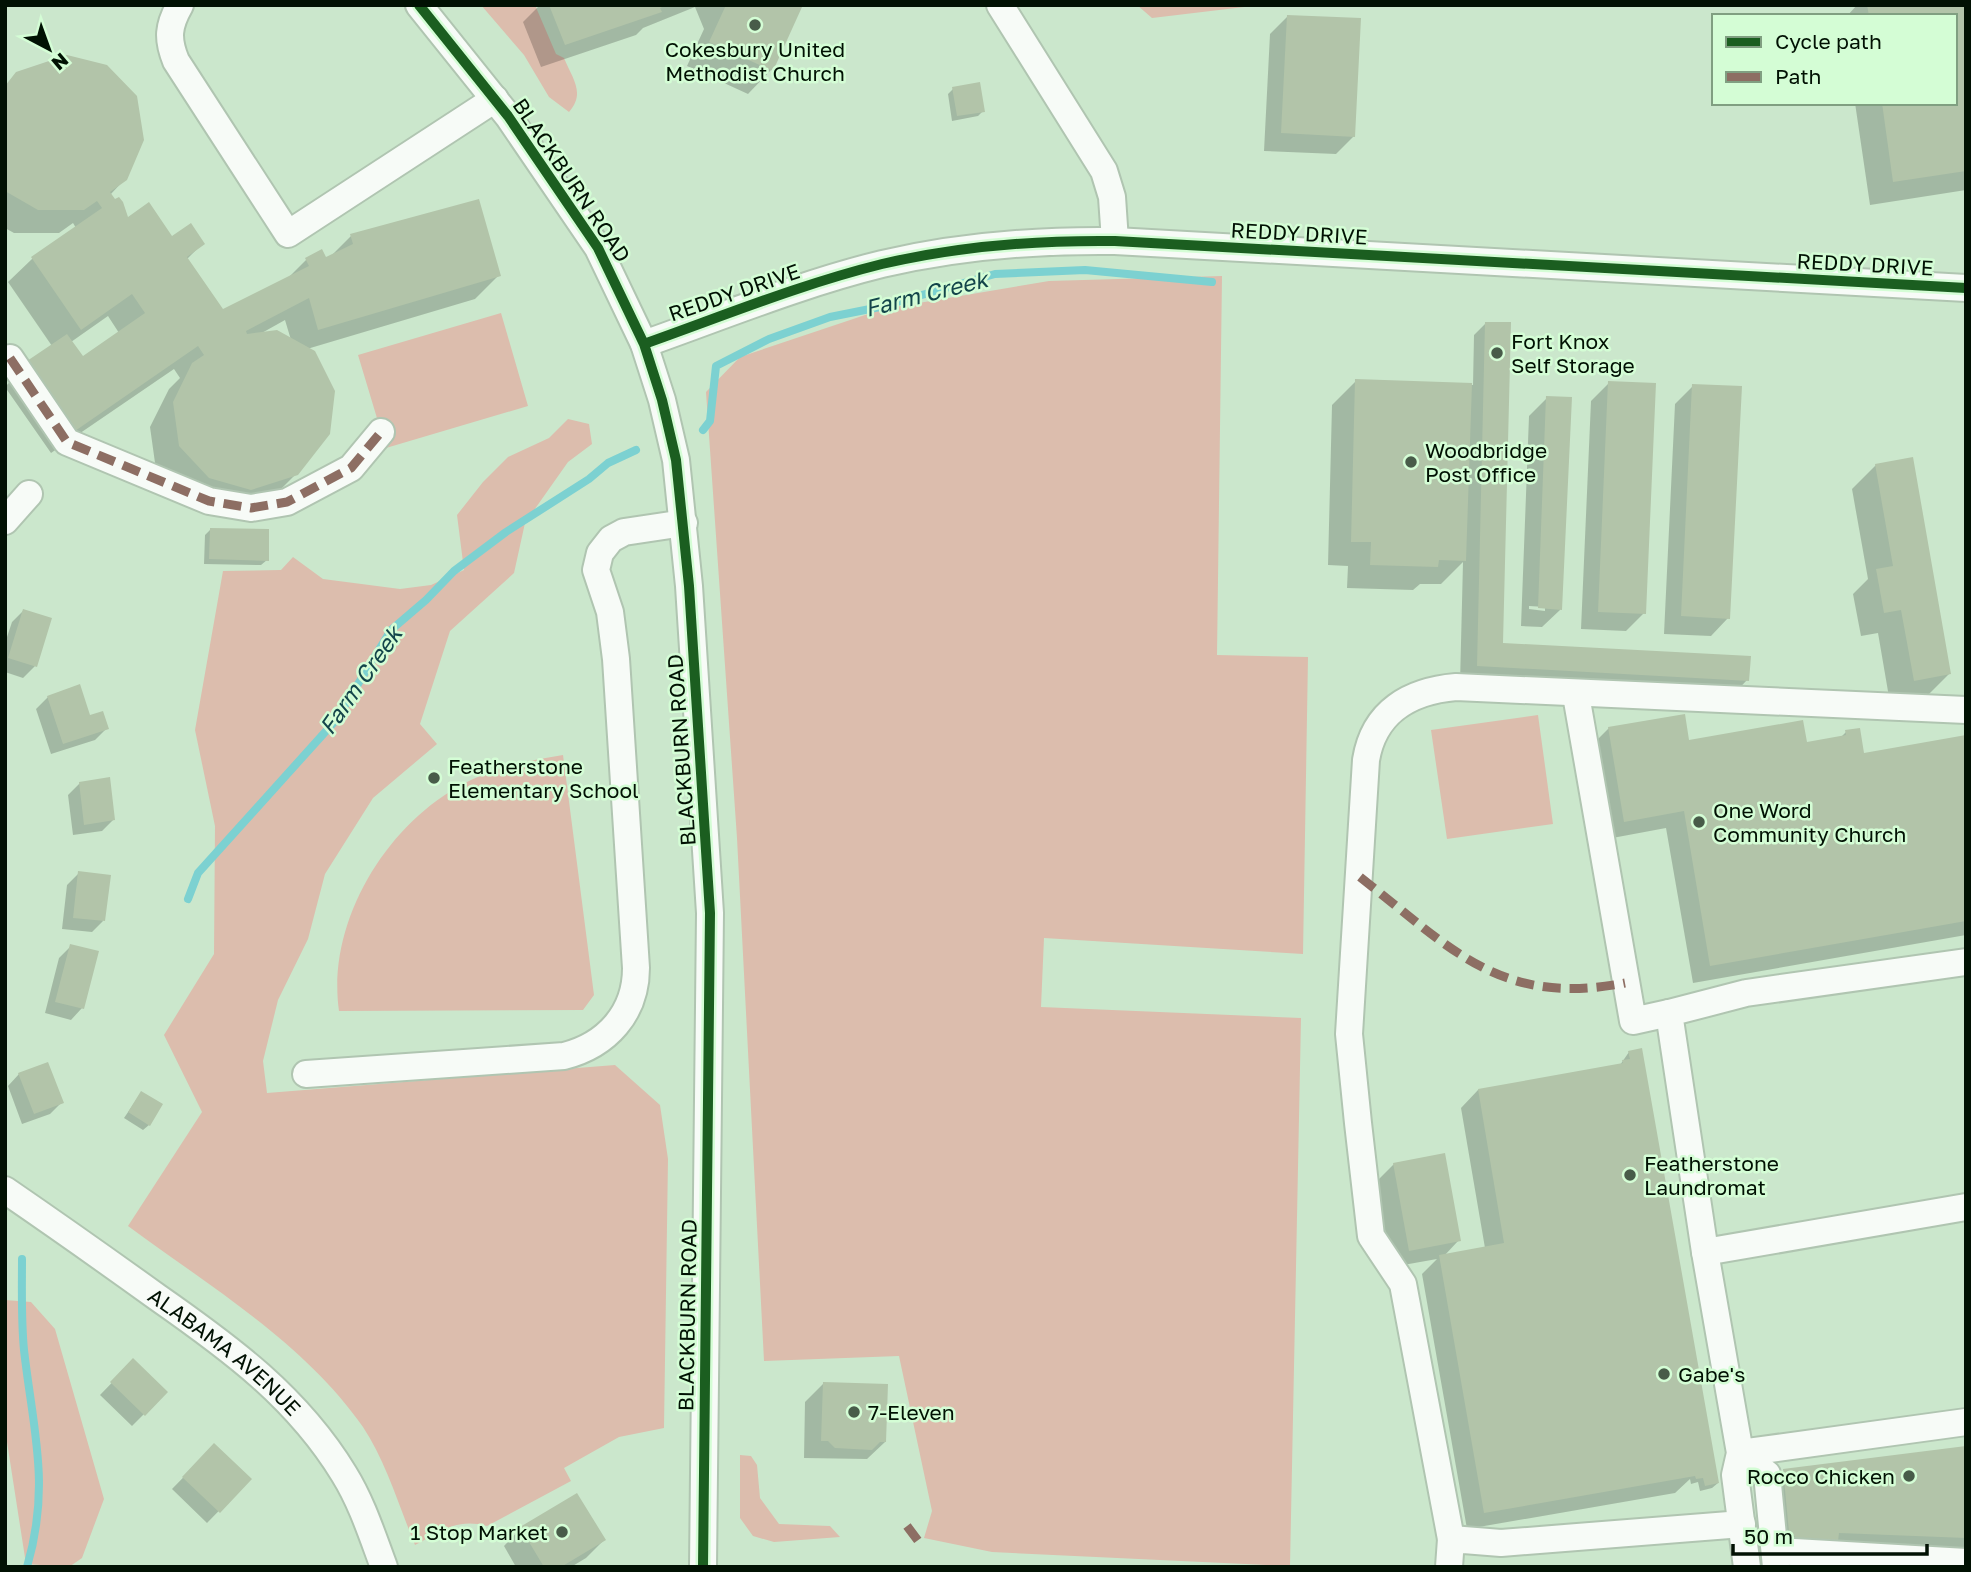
<svg xmlns="http://www.w3.org/2000/svg" width="1971" height="1572" viewBox="0 0 1971 1572" font-family="'Golos Text',sans-serif">
	<style>
		.green { fill: #dcbdad }
		.shadow { fill: #0003; fill-rule: evenodd }
		.lines { fill: none; stroke-linecap: round; stroke-linejoin: round }
		.stream { stroke: #7cd1d1; stroke-width: 8 }
		.building { fill: #b2c4a9 }
		.minor-casing { stroke: #b0c5b1; stroke-width: 30 }
		.minor { stroke: #f7fbf7; stroke-width: 26 }
		.quiet { stroke: #8d6e63; stroke-width: 9; stroke-dasharray: 18 9; stroke-linecap: butt }
		.cycleway-casing { stroke: #d4fdd5; stroke-width: 15 }
		.cycleway { stroke: #1b5e20; stroke-width: 10 }
		.poi-dot { fill: #485c49; stroke: #d4fdd5; stroke-width: 2.5 }
		.labels { text-anchor: middle; dominant-baseline: central; stroke-width: 5; stroke-linejoin: round; paint-order: stroke }
		.poi-label { font-size: 21px; fill: #011103; stroke: #d4fdd5; text-anchor: start }
		.street-label { font-size: 21px; fill: #011103; stroke: #d4fdd5 }
		.water-label { font-size: 23px; font-style: italic; fill: #13454a; stroke: #d4fdd5 }
	</style>
	<rect width="100%" height="100%" fill="#cbe7cc"/>
	<path class="green" d="M481,5H535L556,54L564,58C572,78 586,93 569,112L549,97L524,55Z
		M1137,5H1261L1152,18Z
		M1222,276L1217,655L1308,657L1303,954L1044,938L1041,1007L1301,1018L1290,1566L992,1552L924,1538L932,1511L899,1356L764,1361L737,838L706,392L740,357L883,309L1049,281Z
		M501,313L528,406L386,448L358,355Z
		M568,419L589,424L592,444L568,462L525,523L514,573L450,631L420,724L437,744L373,798L325,874L308,939L278,1000L263,1061L267,1093L615,1065L660,1105L668,1159L664,1428L619,1437L564,1468L571,1481L487,1526C456,1518 442,1531 415,1545C399,1506 386,1462 363,1427C305,1343 209,1286 128,1226L202,1112L164,1035L214,954L215,826L195,730L223,571L281,570L293,557L323,579L400,589L431,585L464,570L457,515L483,482L508,457L549,438Z
		M1538,715L1553,824L1447,839L1431,730Z
		M563,755L594,995L583,1010L339,1011C326,920 389,819 471,780C500,766 532,760 563,755Z
		M5,1300L31,1302L55,1329L104,1499L82,1558L69,1567L26,1564L5,1429Z
		M740,1455L751,1456L757,1465L760,1498L779,1524L830,1526L840,1537L774,1542L753,1536L740,1518Z"/>
	<path class="shadow" d="M540,5H794L799,8L771,70L748,94L687,66L704,29L695,7L643,28L636,35L541,67L523,22Z
		M1857,5H1966V190L1870,205L1855,103H1955V16H1847Z
		M1288,16L1354,136L1336,154L1264,151L1270,34Z
		M5,86L125,179L110,195L127,220L172,238L203,243L186,260L223,312L286,280L306,260L329,258L351,236L499,275L475,299L307,349L296,474L272,498L227,513L156,470L150,427L169,389L180,378L174,369L51,453L5,387L28,363L52,346L8,282L32,259L76,228L73,223L59,233H14L5,228ZM108,316L119,333L82,359L71,342ZM285,320L291,340L260,334Z
		M953,89L983,111L978,116L952,121L948,94Z
		M1486,323L1501,644L1747,680L1730,698L1460,683L1463,562L1441,584H1420L1413,590L1347,588L1348,566L1328,565L1332,405L1356,381L1473,385L1474,335Z
		M1609,383L1644,613L1626,631L1581,629L1591,401Z
		M1693,386L1728,618L1711,636L1664,634L1675,404Z
		M1547,398L1560,610L1542,627L1521,626L1529,416ZM1529,606L1545,607V611L1529,609Z
		M1876,465L1949,674L1926,697L1890,703L1878,633L1861,636L1853,594L1868,579L1852,489Z
		M210,530L267,560L261,565L204,564L205,535Z
		M23,611L35,666L23,678L5,672V643L12,622Z
		M48,697L107,728L95,740L51,754L36,709Z
		M1609,728L1688,742L1805,744L1840,738L1846,732L1862,755L1966,737V935L1693,983L1666,828L1607,839L1591,746Z
		M80,783L114,819L102,831L73,835L68,795Z
		M79,873L103,921L92,932L62,929L67,885Z
		M71,946L82,1008L71,1020L45,1013L59,958Z
		M1629,1052L1718,1483L1712,1488L1700,1491L1698,1482L1691,1484L1690,1479L1675,1493L1467,1529L1422,1274L1437,1259L1392,1267L1376,1182L1394,1164L1459,1240L1444,1256L1485,1248L1461,1108L1478,1090L1620,1065Z
		M19,1074L62,1102L50,1114L22,1124L8,1086Z
		M141,1093L149,1125L143,1130L124,1118Z
		M133,1361L166,1392L132,1426L100,1395Z
		M823,1384L885,1442L867,1459L804,1458L805,1402Z
		M214,1446L250,1479L207,1523L172,1489Z
		M1966,1447V1555L1782,1548L1778,1476L1784,1471Z
		M521,1528L604,1540L586,1558L571,1567H516L504,1546Z"/>
	<g class="lines">
		<path class="stream" d="M703,430L710,421L716,366L769,339L830,317L880,307L995,274L1085,270L1212,282
			M188,899L198,873L336,720L391,630L426,600L454,571L506,532L589,479L608,463L636,450
			M22,1259C22,1289 21,1319 24,1350C33,1430 51,1485 27,1567"/>
	</g>
	<path class="building" d="M549,5H666L660,8L662,12L565,45Z
		M726,5L802,7L773,71L709,42Z
		M1867,5H1966V171L1893,182L1882,103H1955V16H1869Z
		M1287,15L1361,18L1355,137L1281,133Z
		M67,55L107,65L137,96L144,140L127,180L110,192L115,199L119,197L123,202L128,217L149,202L172,236L191,223L205,244L187,257L223,309L309,266L305,258L322,249L326,257L353,244L350,234L479,199L501,276L318,330L309,298L246,331L247,334L277,330L315,351L335,391L330,434L298,475L251,490L209,478L179,446L173,402L192,363L204,355L198,346L75,431L27,361L67,334L83,356L145,313L132,294L81,330L31,257L102,208L97,201L84,210H38L5,191V86L16,72Z
		M980,82L985,112L957,116L952,87Z
		M1485,322H1511L1503,643L1751,656L1749,681L1477,666Z
		M1355,379L1472,383L1466,561L1439,560L1438,567L1370,565L1371,542H1351Z
		M1608,381L1656,383L1646,614L1598,612Z
		M1692,384L1742,386L1730,619L1681,616Z
		M1546,396L1572,397L1562,610L1538,608Z
		M1913,457L1951,674L1914,681L1901,610L1884,613L1876,569L1893,566L1875,464Z
		M210,528L269,529V561L209,559Z
		M23,609L52,618L37,667L8,658Z
		M80,684L90,715L103,711L109,729L63,744L47,696Z
		M1685,714L1689,740L1803,720L1807,742L1846,735L1845,730L1860,728L1864,753L1966,735V921L1710,966L1684,811L1624,822L1608,727Z
		M110,777L115,820L84,825L79,782Z
		M78,871L111,875L105,921L73,918Z
		M70,944L99,951L84,1009L55,1002Z
		M1642,1048L1719,1483L1705,1486L1703,1478L1696,1479L1695,1476L1484,1513L1439,1255L1504,1243L1478,1089L1623,1063L1622,1060L1630,1059L1628,1051Z
		M48,1062L64,1103L34,1114L18,1073Z
		M141,1091L163,1104L150,1126L128,1112Z
		M1445,1153L1461,1241L1409,1251L1393,1163Z
		M133,1358L168,1392L145,1416L110,1382Z
		M823,1382L888,1384L886,1442H880L872,1450L835,1448L828,1441H821Z
		M214,1443L252,1479L220,1513L182,1477Z
		M1966,1446V1538L1839,1533L1838,1541L1799,1540L1789,1532L1783,1469Z
		M577,1493L606,1540L561,1567H544L520,1527Z"/>
	<g class="lines">
		<g class="minor-casing">
			<g id="minor">
				<path d="M180,5C168,26 167,39 176,61L288,234L495,99"/>
				<path d="M419,5L508,116L598,248L644,344L662,400L676,460L689,586L710,913L703,1567"/>
				<path d="M1000,5L1104,171L1112,197L1115,241"/>
				<path d="M644,344C723,316 801,284 882,264C959,246 1036,240 1115,241L1966,288"/>
				<path d="M10,358L67,442L209,501L251,508L287,502L351,468L381,432"/>
				<path d="M5,521L29,494"/>
				<path d="M1576,695L1633,1021L1669,1013"/>
				<path d="M306,1074L564,1056C607,1045 636,1013 636,968L616,659L610,612L596,570L600,553L611,539L624,532L684,523"/>
				<path id="s1" d="M5,1190C56,1225 107,1261 157,1297C230,1348 297,1397 344,1474C362,1503 372,1535 384,1567"/>
				<path d="M1705,1252L1966,1207"/>
				<path d="M1740,1453L1966,1422"/>
				<path d="M1740,1453L1767,1474L1776,1567"/>
				<path d="M1451,1539L1403,1284L1371,1236L1358,1123L1349,1034L1366,760C1374,711 1410,691 1456,687L1966,710"/>
				<path d="M1776,1551L1966,1562"/>
				<path d="M1449,1567L1451,1539L1501,1543L1742,1524"/>
				<path d="M1747,1567L1735,1475L1740,1453L1705,1252L1669,1013L1746,993L1966,962"/>
			</g>
		</g>
		<use href="#minor" class="minor"/>
		<path class="quiet" d="M10,358L67,442L209,501L251,508L287,502L351,468L381,432
			M1360,877C1452,949 1500,1007 1625,983
			M907,1526L919,1542"/>
		<g class="cycleway-casing">
			<path id="cycleway" d="M419,5L508,116L598,248L644,344L662,400L676,460L689,586L710,913L703,1567
				M644,344C723,316 801,284 882,264C959,246 1036,240 1115,241L1966,288"/>
		</g>
		<use href="#cycleway" class="cycleway"/>
	</g>
	<g class="poi-dot">
		<circle cx="755" cy="25" r="7"/>
		<circle cx="1497" cy="353" r="7"/>
		<circle cx="1411" cy="462" r="7"/>
		<circle cx="434" cy="778" r="7"/>
		<circle cx="1699" cy="822" r="7"/>
		<circle cx="1630" cy="1175" r="7"/>
		<circle cx="1664" cy="1374" r="7"/>
		<circle cx="854" cy="1412" r="7"/>
		<circle cx="1909" cy="1476" r="7"/>
		<circle cx="562" cy="1532" r="7"/>
	</g>
	<g class="labels">
		<g class="poi-label">
			<text x="755" y="49" text-anchor="middle">Cokesbury United<tspan x="755" dy="24">Methodist Church</tspan></text>
			<text x="1511" y="341">Fort Knox<tspan x="1511" dy="24">Self Storage</tspan></text>
			<text x="1425" y="450">Woodbridge<tspan x="1425" dy="24">Post Office</tspan></text>
			<text x="448" y="766">Featherstone<tspan x="448" dy="24">Elementary School</tspan></text>
			<text x="1713" y="810">One Word<tspan x="1713" dy="24">Community Church</tspan></text>
			<text x="1644" y="1163">Featherstone<tspan x="1644" dy="24">Laundromat</tspan></text>
			<text x="1678" y="1374">Gabe's</text>
			<text x="868" y="1412">7-Eleven</text>
			<text x="1895" y="1476" text-anchor="end">Rocco Chicken</text>
			<text x="548" y="1532" text-anchor="end">1 Stop Market</text>
		</g>
		<g class="street-label">
			<text transform="translate(572 180) rotate(56)">BLACKBURN ROAD</text>
			<text transform="translate(1299 233) rotate(3)">REDDY DRIVE</text>
			<text transform="translate(1865 264) rotate(3)">REDDY DRIVE</text>
			<text transform="translate(734 292) rotate(-19)">REDDY DRIVE</text>
			<text transform="translate(681 750) rotate(-94)">BLACKBURN ROAD</text>
			<text transform="translate(687 1315) rotate(-89)">BLACKBURN ROAD</text>
			<text stroke="none"><textPath href="#s1" startOffset="273">ALABAMA AVENUE</textPath></text>
		</g>
		<g class="water-label">
			<text transform="translate(926 293) rotate(-14)">Farm Creek</text>
			<text transform="translate(360 680) rotate(-55)">Farm Creek</text>
		</g>
	</g>
	<rect width="1971" height="1572" fill="none" stroke="#011103" stroke-width="14"/>
	<rect x="1712" y="14" width="245" height="91" fill="#d4fdd5" stroke="#809f81" stroke-width="2"/>
	<rect x="1726" y="37" width="35" height="10" fill="#1b5e20" stroke="#809f81" stroke-width="2"/>
	<text x="1775" y="49" font-size="21" fill="#011103">Cycle path</text>
	<rect x="1726" y="72" width="35" height="10" fill="#8d6e63" stroke="#809f81" stroke-width="2"/>
	<text x="1775" y="84" font-size="21" fill="#011103">Path</text>
	<g transform="translate(49 49) rotate(139)" stroke="#d4fdd5" stroke-width="5" paint-order="stroke">
	<path d="M0-5L12 26L0 18L-12 26Z" fill="#011103"/>
	<text y="-10" font-size="19" font-weight="bold" text-anchor="middle" fill="#011103">N</text>
	</g>
	<path d="M1733 1544v10h194v-10" fill="none" stroke="#011103" stroke-width="3.5"/>
	<text x="1744" y="1544" font-size="21" fill="#011103" stroke="#d4fdd5" stroke-width="5" paint-order="stroke">50 m</text>
</svg>
